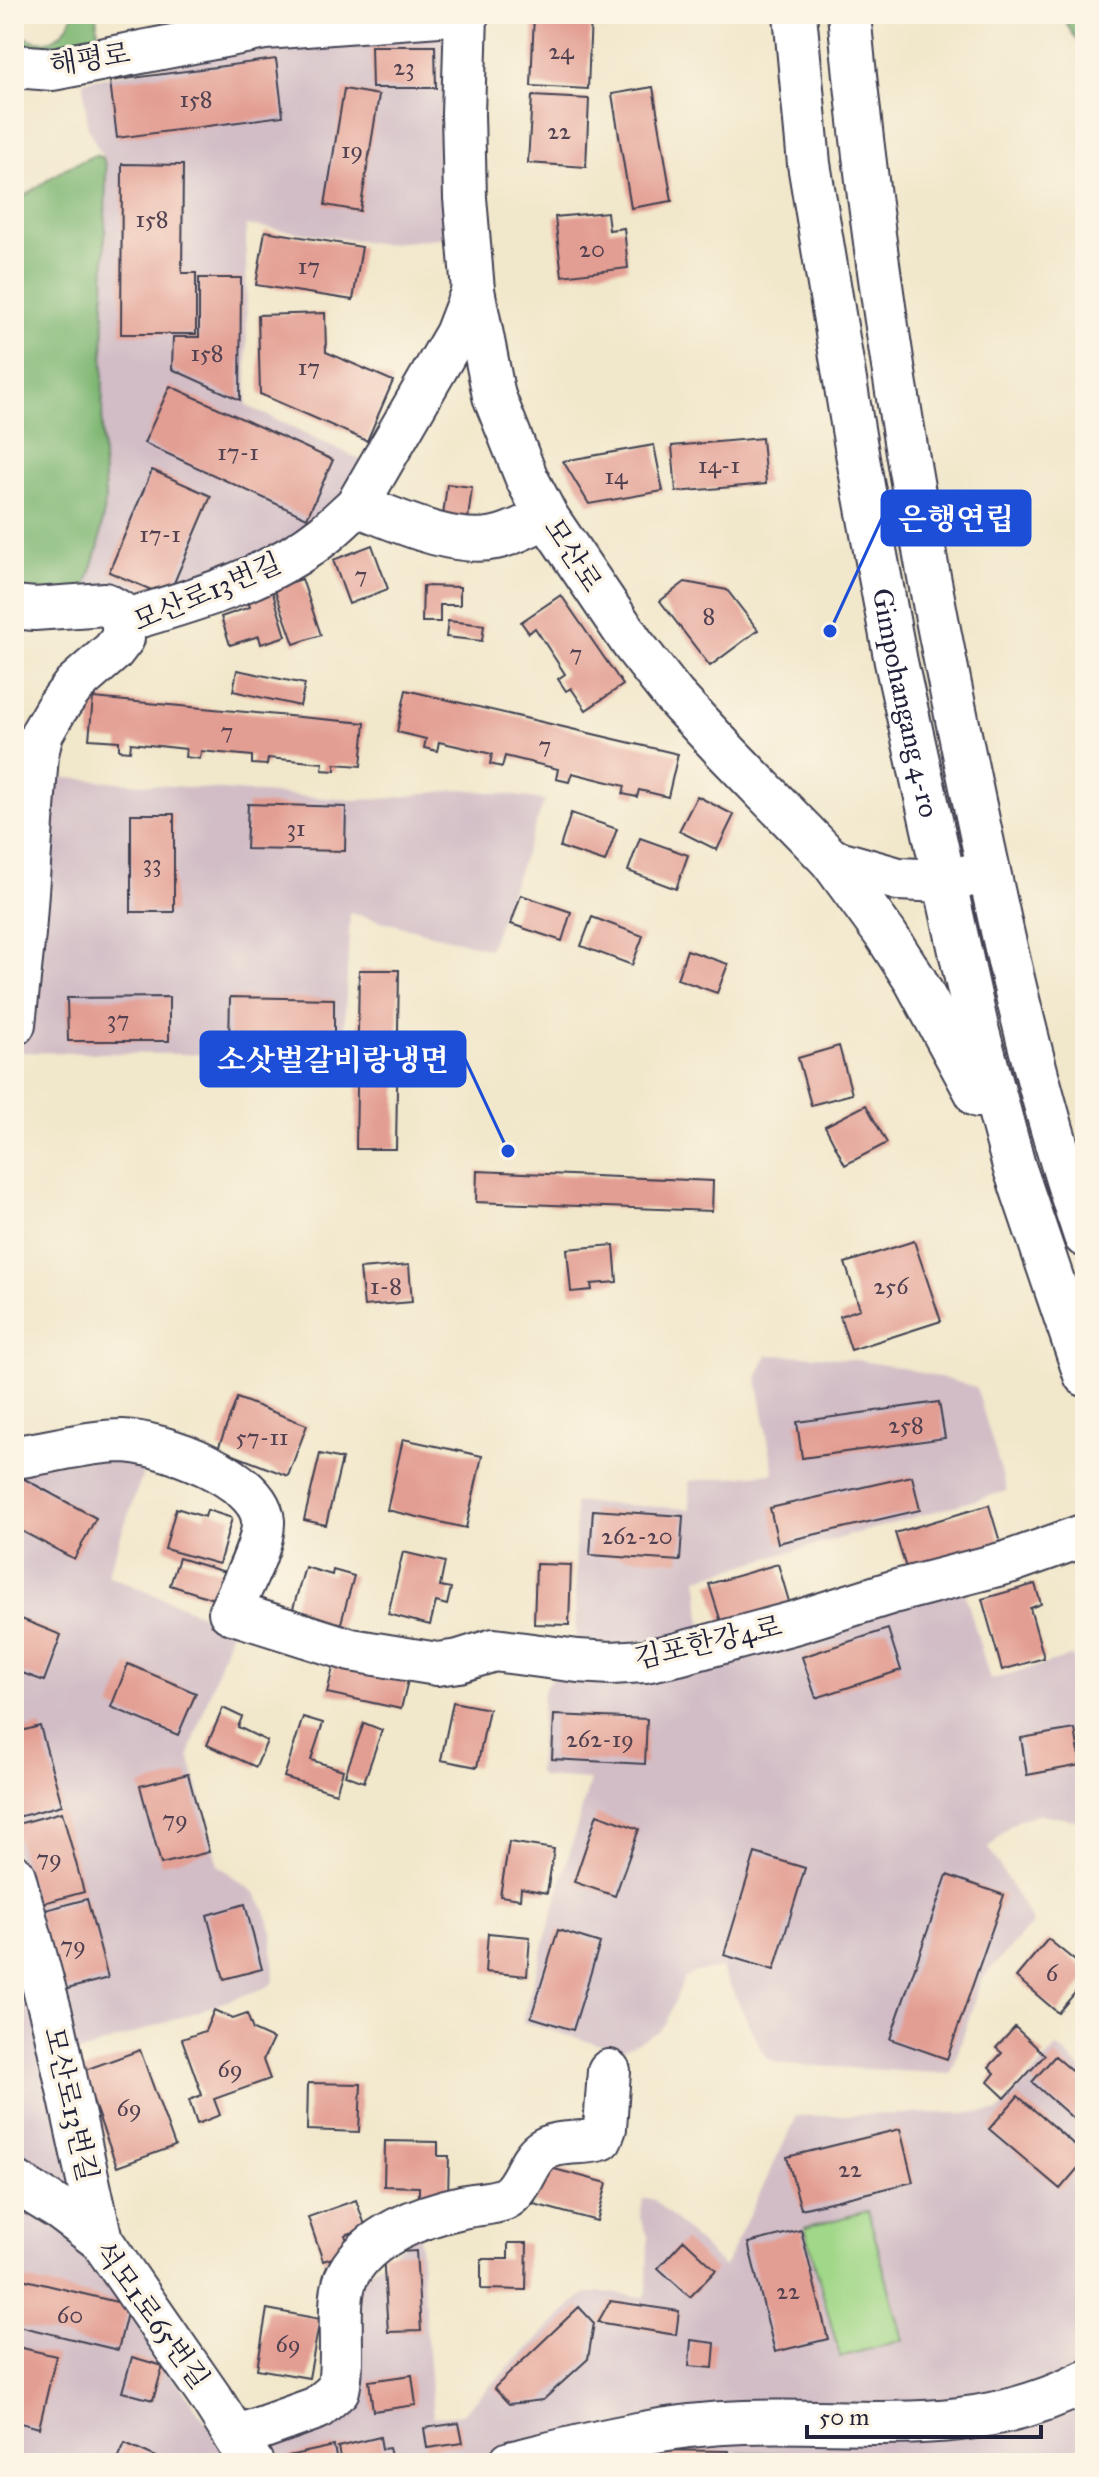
<svg xmlns="http://www.w3.org/2000/svg" width="1099" height="2477" viewBox="0 0 1099 2477" font-family="'IM FELL Great Primer','Noto Serif KR',serif">
	<style>
		.industrial { fill: #d2bdc6 }
		.green { fill: #a1d788; stroke: #627c62; stroke-width: 2 }
		.forest { fill: #80b874; stroke: #516d58; stroke-width: 2 }
		.building { fill: #e39e93 }
		.lines { fill: none; stroke-linecap: round; stroke-linejoin: round }
		.minor-casing { stroke: #414051; stroke-width: 46 }
		.minor { stroke: #fff; stroke-width: 42 }
		.labels { text-anchor: middle; dominant-baseline: central; stroke-width: 7; stroke-linejoin: round; paint-order: stroke }
		.number-label { font-size: 24px; fill: #524151 }
		.street-label { font-size: 28px; fill: #22223b; stroke: #fcf5e5 }
		.leader { fill: none; stroke: #1d4ed8; stroke-width: 3 }
		.callout-dot { fill: #1d4ed8; stroke: #fcf5e5; stroke-width: 3 }
		.callout { fill: #1d4ed8; stroke: #1d4ed8; stroke-width: 3 }
		.callout-label { font-size: 30px; text-anchor: middle; font-weight: bold; fill: #fff }
	</style>
	<rect width="100%" height="100%" fill="#fcf5e5"/>
	<filter id="ink" filterUnits="userSpaceOnUse"><feTurbulence type="fractalNoise" baseFrequency=".0125" numOctaves="2"/><feDisplacementMap in="SourceGraphic" scale="16" xChannelSelector="R" yChannelSelector="G"/><feConvolveMatrix kernelMatrix="1 2 1 2 8 2 1 2 1" color-interpolation-filters="sRGB"/></filter>
	<filter id="wash" filterUnits="userSpaceOnUse"><feTurbulence type="fractalNoise" baseFrequency=".006" numOctaves="4" result="noise"/><feDisplacementMap in="SourceGraphic" scale="32" xChannelSelector="R" yChannelSelector="G"/><feGaussianBlur stdDeviation="1.8" result="paint"/><feColorMatrix in="noise" values="0 0 0 0 0 0 0 0 0 0 0 0 0 0 0 0 0 1.4 0 .05"/><feComposite in="paint" operator="in"/></filter>
	<g filter="url(#wash)">
		<rect width="100%" height="100%" fill="#f1e7cb"/>
		<path class="industrial" d="M445,35L449,237L383,244L246,225L247,406L385,471L218,600L83,597L99,545L105,501L102,437L106,229L103,158L88,128L83,81L277,45Z
			M41,776L351,800L383,799L465,789L545,800L489,949L350,913L343,1056L21,1052L36,919Z
			M767,1355L817,1356L856,1360L907,1369L976,1387L1007,1491L698,1578L702,1637L576,1649L575,1502L690,1509L689,1481L774,1473L757,1378Z
			M149,1456L107,1575L232,1627L189,1755L218,1865L255,1893L264,1908L272,1931L274,1982L267,1987L70,2056L14,1844V1466Z
			M963,1586L990,1680L1073,1656L1085,1688V1806L1080,1821L1039,1814L1021,1819L1009,1826L989,1848L1033,1923L981,1980L951,2074L782,2064L770,2060L763,2052L721,1968L695,1972L684,1979L665,2024L657,2032L624,2049H614L522,2022L590,1780L542,1777L538,1772L543,1691L548,1682L559,1676Z
			M14,1911L84,2199L14,2175Z
			M1057,2047L1085,2072V2365L1028,2394L607,2430L482,2463H267L259,2437L320,2415L351,2285L419,2232L433,2417L462,2414L579,2298L587,2294L600,2292L644,2297L647,2292L648,2236L640,2218L643,2199L647,2198L654,2200L724,2267L797,2116L998,2112Z
			M14,2191L66,2223L234,2463H14Z
			M1085,2394V2463H551Z"/>
		<path class="green" d="M868,2211L903,2340L840,2357L805,2228Z
			M739,2452L874,2456V2463H739Z"/>
		<path class="forest" d="M73,14H96L99,46L14,57V29C38,50 62,44 73,14Z
			M1069,14H1085V52L1067,25Z
			M95,155L103,158L106,169L102,437L105,501L99,545L83,597L22,592L14,577V203L64,169Z"/>
		<g id="blocks">
			<path class="building" d="M534,14L591,15L588,89L531,86Z
				M371,46H435L436,88H372Z
				M276,59L283,116L117,138L110,81Z
				M653,87L672,201L631,208L612,94Z
				M344,89L379,95L360,211L325,205Z
				M532,96L589,99L586,167L528,163Z
				M122,164L183,165L182,273H196V334H121Z
				M607,212L609,230L624,228L628,268L562,276L555,217Z
				M265,231L362,247L353,300L256,285Z
				M199,278H241L240,400L172,369L173,337H199Z
				M325,313L326,352L393,381L367,441L260,394L258,315Z
				M170,386L333,460L307,518L144,443Z
				M762,438L766,484L676,492L672,446Z
				M654,445L663,491L589,504L563,461Z
				M152,470L211,496L168,597L109,572Z
				M447,484L472,487L468,519L443,516Z
				M372,545L388,589L349,604L333,560Z
				M302,579L321,635L294,644L274,588Z
				M685,582L727,590L758,630L710,666L660,601Z
				M270,584L286,636L261,644L259,636L230,645L221,617L250,607L245,592Z
				M423,586L460,587V605H440V622H422Z
				M561,595L623,685L586,710L571,688L566,691L558,679L565,674L535,628L529,633L521,622Z
				M448,621L484,625L482,641L446,637Z
				M237,670L305,684L300,706L233,691Z
				M406,690L678,754L668,797L639,790L637,797L623,794L625,786L572,773L569,782L556,779L558,769L505,756L502,767L490,764L492,754L439,742L437,751L424,748L426,739L397,732Z
				M93,698L365,723L361,766L335,764V771L322,770L323,763L268,758L267,765L252,764V756L201,751L200,759L185,757L186,749L131,743L130,751L119,750V741L89,739Z
				M697,796L734,815L717,850L679,831Z
				M248,804L346,807L345,851L246,849Z
				M571,813L617,829L605,862L560,847Z
				M131,814H174V912H131Z
				M640,838L688,855L676,889L628,871Z
				M521,895L571,912L562,941L511,924Z
				M592,917L643,936L632,965L581,946Z
				M687,950L728,964L717,993L677,979Z
				M359,970H399L396,1149H356Z
				M169,997V1041H68L67,998Z
				M230,997L334,999V1045L229,1043Z
				M839,1046L852,1094L811,1105L798,1058Z
				M866,1105L887,1143L845,1165L825,1126Z
				M477,1171L713,1181L712,1211L476,1202Z
				M914,1241L941,1321L851,1350L840,1316L860,1309L845,1263Z
				M614,1245L617,1282L591,1284L592,1290L571,1292L567,1249Z
				M409,1265L412,1302L364,1306L360,1269Z
				M237,1398L307,1425L288,1476L218,1449Z
				M939,1402L945,1438L802,1458L797,1422Z
				M403,1439L482,1456L466,1528L387,1510Z
				M320,1454L342,1459L326,1525L304,1520Z
				M19,1476L96,1518L74,1559L14,1527V1485Z
				M912,1476L920,1510L778,1543L770,1508Z
				M989,1505L1000,1542L907,1571L895,1533Z
				M176,1508L205,1517L207,1510L232,1518L219,1564L165,1549Z
				M593,1510L683,1516L680,1561L590,1555Z
				M403,1552L445,1562L440,1586L451,1588L447,1605L436,1602L430,1625L388,1614Z
				M179,1558L225,1572L217,1600L170,1585Z
				M536,1564L571,1565L569,1625L534,1624Z
				M778,1564L790,1605L722,1625L709,1584Z
				M305,1567L332,1575L333,1570L354,1576L339,1630L292,1612Z
				M1035,1584L1041,1604L1030,1608L1044,1658L1002,1670L982,1599Z
				M14,1616L61,1635L44,1681L14,1670Z
				M888,1629L901,1670L816,1698L802,1657Z
				M335,1659L409,1676L401,1709L327,1693Z
				M128,1664L196,1693L178,1735L111,1707Z
				M453,1702L489,1709L477,1767L441,1760Z
				M223,1708L242,1717L238,1727L267,1741L256,1767L207,1745Z
				M554,1715L647,1719L645,1764L552,1759Z
				M303,1717L323,1723L311,1760L343,1770L336,1793L284,1777Z
				M364,1723L382,1730L364,1782L345,1775Z
				M40,1726L62,1805L14,1818V1733Z
				M1075,1729L1081,1765L1027,1775L1021,1738Z
				M188,1774L209,1852L161,1864L140,1786Z
				M62,1812L84,1892L36,1905L14,1825Z
				M597,1814L639,1829L615,1896L574,1882Z
				M509,1842L554,1849L547,1893L521,1888L520,1899L500,1896Z
				M755,1853L805,1868L774,1970L724,1955Z
				M947,1875L1004,1895L947,2059L890,2039Z
				M87,1899L108,1978L60,1991L38,1912Z
				M245,1904L262,1969L224,1979L207,1915Z
				M558,1930L600,1943L573,2030L531,2017Z
				M488,1933L530,1937L527,1976L485,1972Z
				M1048,1939L1085,1969V1981L1058,2013L1016,1977Z
				M214,2010L233,2019L247,2014L253,2030L273,2039L263,2060L270,2079L214,2099L220,2115L197,2124L189,2100L202,2095L182,2039L205,2031Z
				M1015,2027L1045,2055L1005,2098L988,2082L995,2073L989,2067L1002,2053L996,2048Z
				M140,2050L175,2146L117,2167L82,2071Z
				M1055,2056L1085,2082V2129L1032,2082Z
				M308,2083L361,2084L359,2132L307,2130Z
				M1018,2096L1085,2154V2160L1060,2189L989,2129Z
				M900,2129L913,2182L801,2209L787,2157Z
				M385,2141L438,2142V2156H449L448,2198H419V2187L384,2186Z
				M543,2166L607,2183L597,2221L534,2204Z
				M356,2200L366,2228L345,2235L351,2252L323,2261L308,2217Z
				M801,2230L828,2339L775,2352L748,2243Z
				M684,2240L716,2270L690,2297L658,2268Z
				M508,2243H527L526,2290L481,2289V2259H508Z
				M416,2251L421,2331L388,2332L383,2253Z
				M14,2277L129,2305L118,2350L14,2325Z
				M610,2301L679,2311L676,2335L598,2322Z
				M579,2307L594,2323L588,2359L543,2400L509,2404L494,2388Z
				M267,2309L320,2319L309,2378L257,2369Z
				M691,2340L715,2343L713,2368L689,2366Z
				M14,2346L56,2356L39,2428L14,2421Z
				M132,2357L163,2366L153,2400L122,2392Z
				M412,2375L416,2405L373,2411L369,2381Z
				M459,2423L463,2443L427,2448L424,2428Z
				M380,2437L382,2449L389,2448L393,2463H341L338,2447Z
				M125,2443L170,2463H116Z
				M334,2446L337,2463H290L288,2456Z
				M642,2450L729,2451V2463H642Z"/>
		</g>
	</g>
	<g filter="url(#ink)">
		<use href="#blocks" fill-opacity="0" stroke="#414051" stroke-width="2"/>
		<g class="lines">
			<g class="minor-casing">
				<g id="minor">
					<path d="M466,14L463,114L465,198L473,290L494,396L527,479L547,517L633,644L674,696L728,754L831,860L898,879L944,881L968,876"/>
					<path id="s1" d="M795,14L809,164L858,459L896,662L978,1032L1014,1166L1085,1375"/>
					<path d="M849,14C872,265 914,516 966,763C999,921 1033,1082 1085,1236"/>
					<path d="M14,66L53,69L265,28L452,14"/>
					<path d="M357,505L456,334L473,290"/>
					<path d="M14,607L34,609L105,604L119,612L123,621V638L113,651L74,685L56,709L42,733L37,754L24,933L14,1024"/>
					<path d="M123,621C192,601 268,580 325,534C336,525 347,514 357,505C396,520 453,547 495,538C512,535 530,524 547,517"/>
					<path d="M831,860L886,935L915,980L978,1096"/>
					<path d="M14,1457C50,1453 86,1441 123,1441C160,1442 260,1477 263,1521C264,1546 240,1589 230,1612L351,1650L437,1664L459,1661L494,1650L578,1661L611,1663L645,1661L678,1654L797,1622L893,1592L1009,1562L1085,1535"/>
					<path d="M14,1876L54,2025L101,2240"/>
					<path d="M14,2181L61,2210L101,2240L212,2400L252,2463"/>
					<path d="M236,2437L317,2408L338,2390C346,2357 334,2299 348,2274C369,2235 421,2216 462,2207C475,2204 492,2204 504,2199C523,2190 526,2162 541,2151C557,2139 583,2145 601,2139L605,2128L609,2071"/>
					<path d="M510,2463C588,2444 664,2424 744,2422C864,2418 972,2440 1085,2382"/>
				</g>
			</g>
			<use href="#minor" class="minor"/>
		</g>
	</g>
	<g class="labels">
		<g class="number-label">
			<text x="561" y="51">24</text>
			<text x="404" y="67">23</text>
			<text x="196" y="99">158</text>
			<text x="559" y="131">22</text>
			<text x="352" y="150">19</text>
			<text x="152" y="219">158</text>
			<text x="592" y="249">20</text>
			<text x="309" y="266">17</text>
			<text x="207" y="353">158</text>
			<text x="309" y="367">17</text>
			<text x="238" y="452">17-1</text>
			<text x="719" y="465">14-1</text>
			<text x="616" y="476">14</text>
			<text x="160" y="534">17-1</text>
			<text x="361" y="575">7</text>
			<text x="709" y="616">8</text>
			<text x="576" y="653">7</text>
			<text x="227" y="731">7</text>
			<text x="545" y="745">7</text>
			<text x="296" y="828">31</text>
			<text x="152" y="863">33</text>
			<text x="118" y="1019">37</text>
			<text x="386" y="1286">1-8</text>
			<text x="891" y="1286">256</text>
			<text x="906" y="1425">258</text>
			<text x="262" y="1437">57-11</text>
			<text x="637" y="1536">262-20</text>
			<text x="600" y="1739">262-19</text>
			<text x="175" y="1819">79</text>
			<text x="49" y="1858">79</text>
			<text x="73" y="1945">79</text>
			<text x="1052" y="1973">6</text>
			<text x="230" y="2069">69</text>
			<text x="129" y="2108">69</text>
			<text x="850" y="2169">22</text>
			<text x="788" y="2291">22</text>
			<text x="70" y="2315">60</text>
			<text x="288" y="2344">69</text>
		</g>
		<g class="street-label">
			<text transform="translate(90 59) rotate(-9)">해평로</text>
			<text transform="translate(573 555) rotate(57)">모산로</text>
			<text transform="translate(207 592) rotate(-23)">모산로13번길</text>
			<text stroke="none"><textPath href="#s1" startOffset="698">Gimpohangang 4-ro</textPath></text>
			<text transform="translate(708 1642) rotate(-13)">김포한강4로</text>
			<text transform="translate(71 2104) rotate(77)">모산로13번길</text>
			<text transform="translate(152 2315) rotate(54)">석모1로65번길</text>
		</g>
	</g>
	<path class="leader" d="M830 631L882 518M508 1151L465 1059"/>
	<g class="callout-dot">
		<circle cx="830" cy="631" r="8"/>
		<circle cx="508" cy="1151" r="8"/>
	</g>
	<g class="callout">
		<rect x="882" y="491" width="148" height="54" rx="8"/>
		<rect x="201" y="1032" width="264" height="54" rx="8"/>
	</g>
	<g class="callout-label">
		<text x="956" y="529">은행연립</text>
		<text x="333" y="1070">소삿벌갈비랑냉면</text>
	</g>
	<rect width="1099" height="2477" fill="none" stroke="#fcf5e5" stroke-width="48"/>
	<path d="M807 2425v12h234v-12" fill="none" stroke="#22223b" stroke-width="4"/>
	<text x="819" y="2425" font-size="24" fill="#22223b" stroke="#fcf5e5" stroke-width="6" paint-order="stroke">50 m</text>
</svg>
